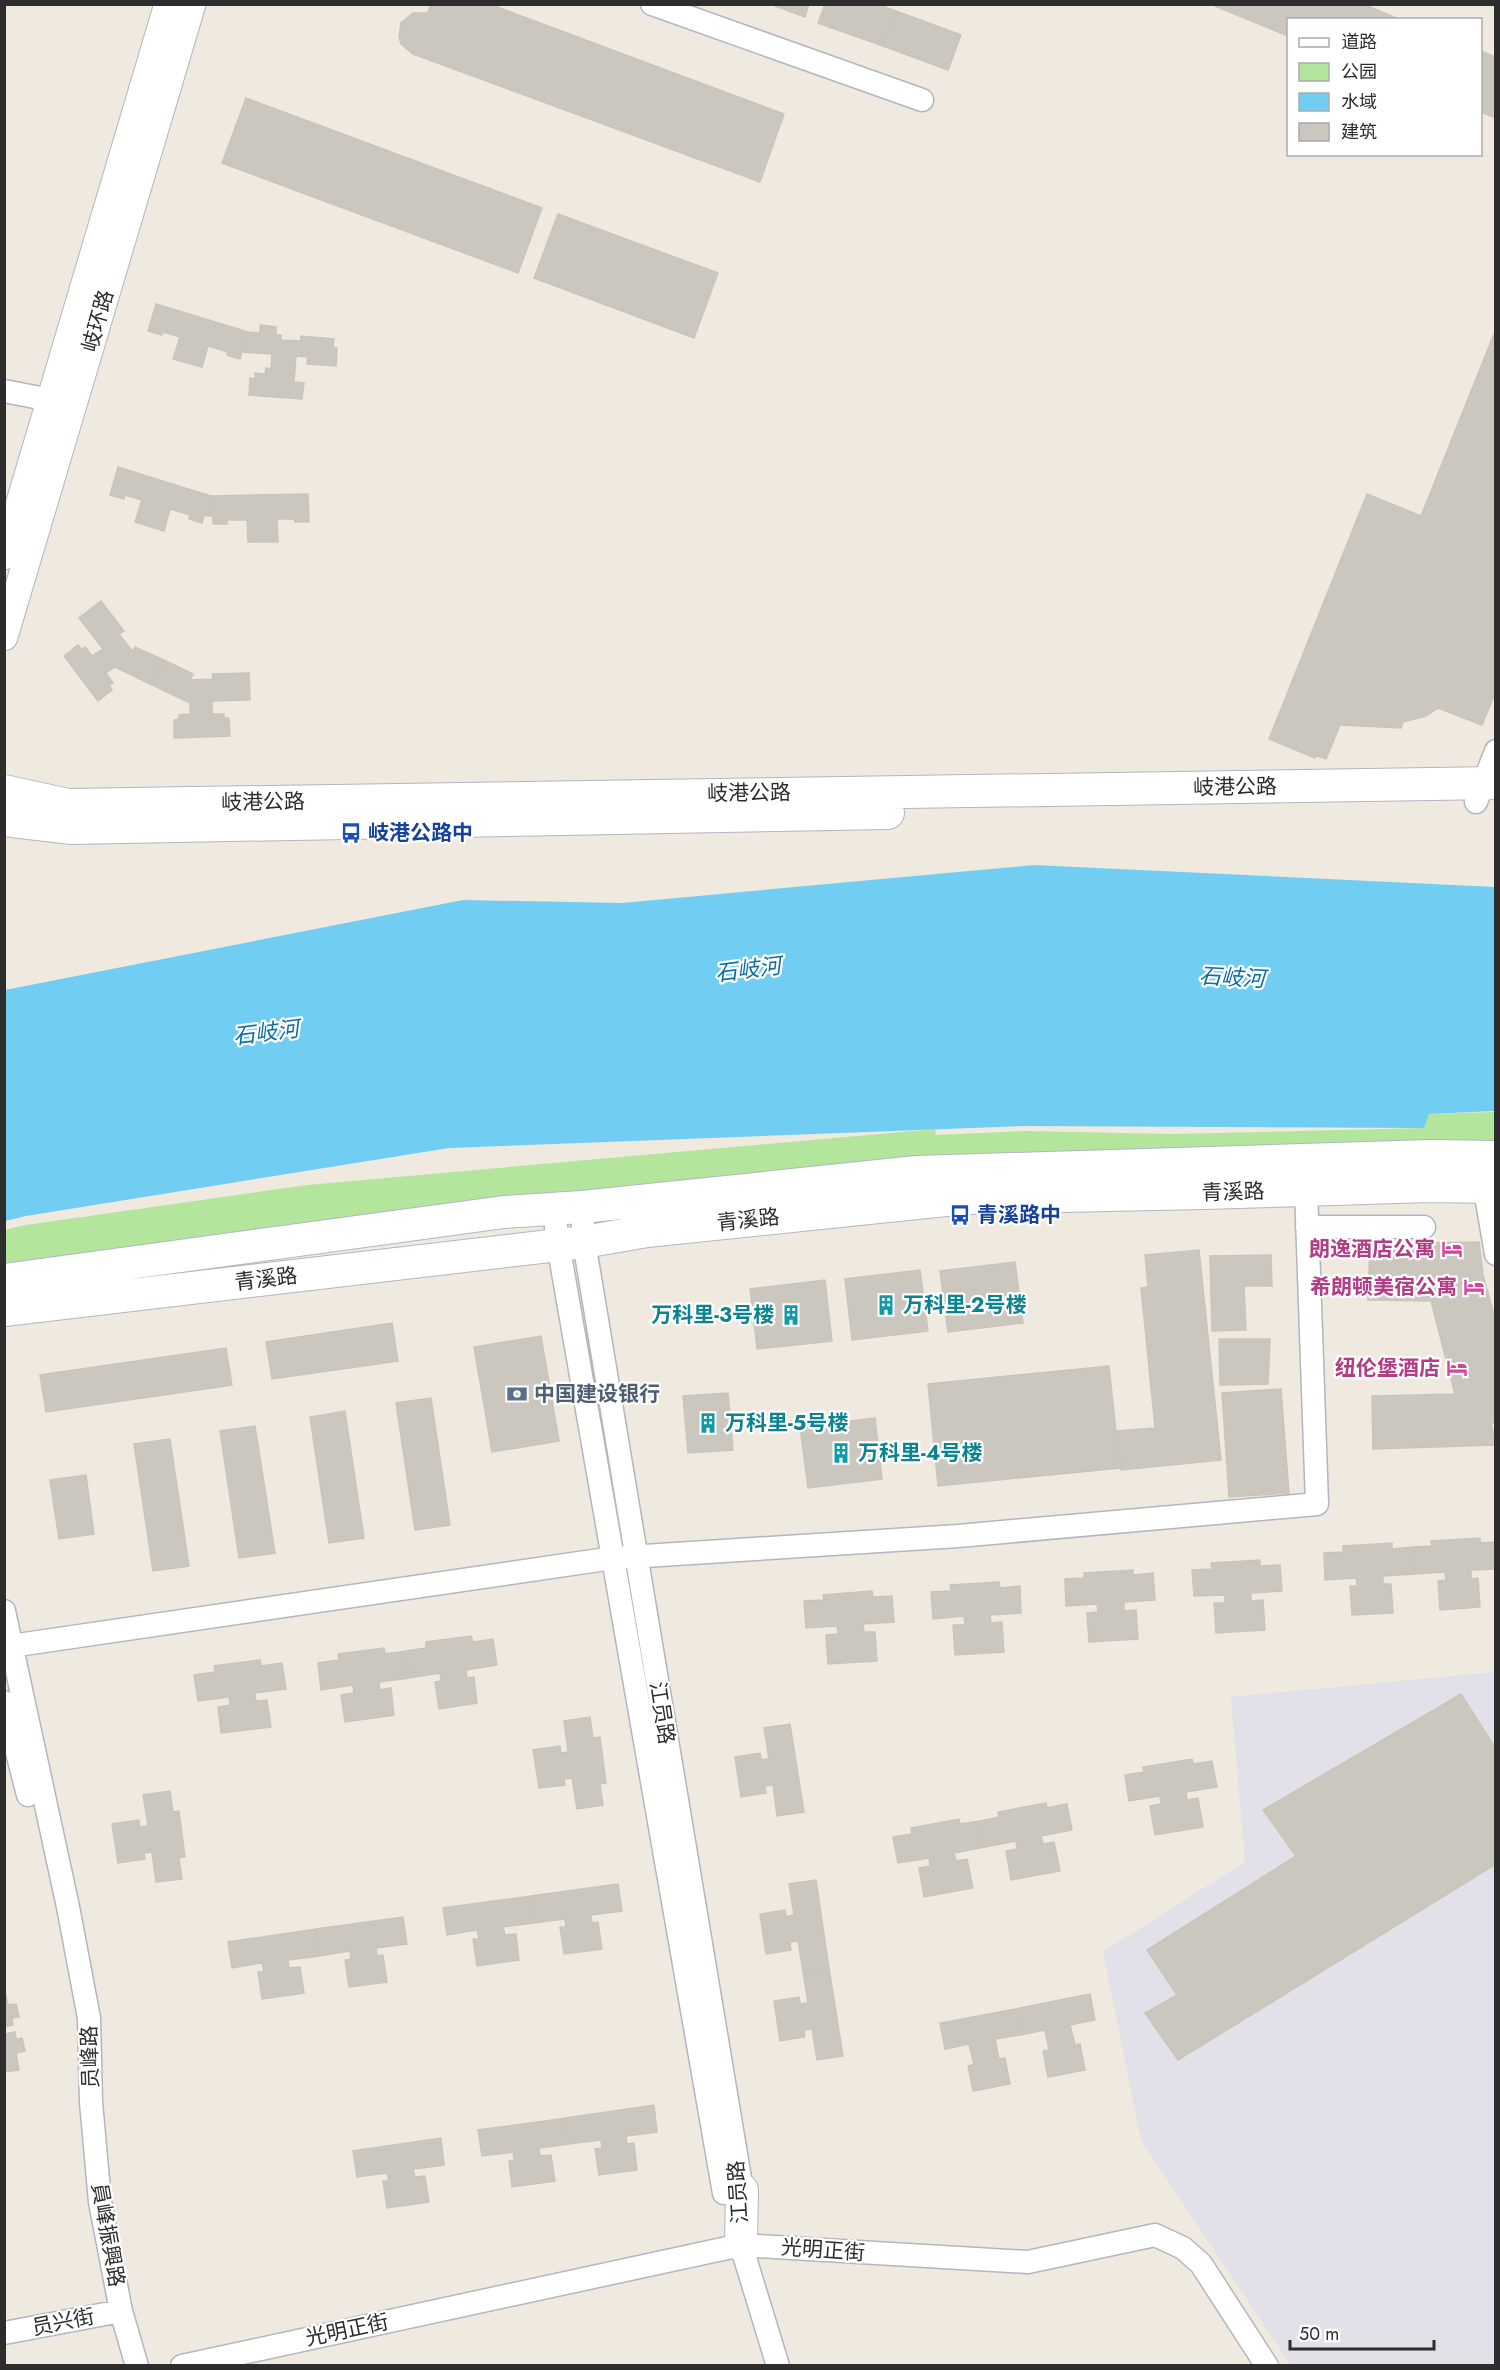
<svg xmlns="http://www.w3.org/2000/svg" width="1500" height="2370" viewBox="0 0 1500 2370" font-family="Jost,'Noto Sans SC',sans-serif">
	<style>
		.industrial { fill: #e2e0e8 }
		.green { fill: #b3e69c }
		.water { fill: #72cdf2 }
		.building { fill: #cbc7be; stroke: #cbc5b9; stroke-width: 1.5 }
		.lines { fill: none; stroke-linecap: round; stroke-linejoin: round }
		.minor-casing { stroke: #b3b6c1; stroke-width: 25 }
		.tertiary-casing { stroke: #b3b6c1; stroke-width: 29 }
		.secondary-casing { stroke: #b3b6c1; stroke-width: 34 }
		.minor { stroke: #fff; stroke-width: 22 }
		.tertiary { stroke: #fff; stroke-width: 27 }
		.secondary { stroke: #fff; stroke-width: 32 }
		.labels { text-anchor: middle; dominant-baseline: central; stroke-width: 4.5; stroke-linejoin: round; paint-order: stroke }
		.street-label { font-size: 21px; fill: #2d2d2d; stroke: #fff }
		.transit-label { font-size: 21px; font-weight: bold; fill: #164399; stroke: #fff; text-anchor: start }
		.hotel-label { font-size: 21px; font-weight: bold; fill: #b23c85; stroke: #fff; text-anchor: end }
		.culture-label { font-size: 21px; font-weight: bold; fill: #0d838f; stroke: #fff; text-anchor: start }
		.service-label { font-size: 21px; font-weight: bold; fill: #4e5e75; stroke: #fff; text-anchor: start }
		.water-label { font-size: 22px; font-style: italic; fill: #0a6ca5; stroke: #fff }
	</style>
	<rect width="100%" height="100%" fill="#efe9e0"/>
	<path class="industrial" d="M1495,1672V2365H1291L1141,2140L1103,1952L1245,1862L1231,1697Z"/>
	<path class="green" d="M1495,1112V1149L1025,1154L634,1185L335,1221L5,1268L4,1230L26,1225L307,1185L935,1129L936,1135L1025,1131L1173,1134L1424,1128L1429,1114Z"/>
	<path class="water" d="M1034,865L1495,887V1111L1429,1114L1424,1128L1023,1126L449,1148L26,1216L5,1221V990L463,900L622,903Z"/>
	<path class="building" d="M431,4H489L784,114L760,182L413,54L401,44L399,37L401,23L413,13H428Z
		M770,4H809L805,17Z
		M825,4H877L896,11L883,46L818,23Z
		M1210,4H1363L1401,20H1288V36Z
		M896,11L961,35L948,70L883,46Z
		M1480,51L1496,57V118L1480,112Z
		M246,98L542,208L518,273L222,163Z
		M558,214L718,273L694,338L534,278Z
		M156,304L248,332L240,359L227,355L228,352L208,346L202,367L173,359L180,337L163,332L162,335L148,331Z
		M260,325L276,327V334L281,335V340L301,341V336L334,339L333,347L337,348L336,366L307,364L308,357L296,356L294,382L304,383L302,399L249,395L250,378L255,379V373L265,374L266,368L271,369L272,354L242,352L248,332L260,333Z
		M1496,329V691L1482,725L1438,708L1426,716L1403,722L1401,728L1340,725L1326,759L1316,755L1315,758L1269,739L1367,494L1421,516Z
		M118,467L211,496L208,516L204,515L202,523L189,519L190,515L170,509L164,531L135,522L142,500L125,495L124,499L110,495Z
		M308,494L309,522H295L294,519H277L278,542H248L247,520H227V524H213V516H208L211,496Z
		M101,601L124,631L119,634L133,652L135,647L164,660L152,685L115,667L106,673L113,683L109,685L112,690L98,701L64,656L78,645L82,650L85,647L92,656L103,649L79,618Z
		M164,660L193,674L190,680L213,679L212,674L249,673L250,700L212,701V714H224V718H229L230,736L174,738V720L179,719V715L190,714V703L152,685Z
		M1479,1242L1483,1275L1496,1322V1422L1491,1423L1496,1445L1373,1449L1372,1396L1455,1394L1431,1301L1368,1300L1370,1244Z
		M1199,1250L1221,1460L1121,1470L1117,1431L1155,1428L1141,1288L1148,1287L1145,1255Z
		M1271,1255L1272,1286H1244L1246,1330L1212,1331L1210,1256Z
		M1015,1262L1023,1323L948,1332L940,1271Z
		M920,1270L928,1331L852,1340L845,1279Z
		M825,1280L832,1341L757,1349L750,1289Z
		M392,1323L398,1361L272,1379L266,1342Z
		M541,1336L559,1441L492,1452L474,1347Z
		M1219,1339H1270L1268,1384L1220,1385Z
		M226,1348L232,1385L46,1412L40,1375Z
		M1109,1366L1120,1468L938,1486L928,1384Z
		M1281,1389L1289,1493L1229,1497L1222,1393Z
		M728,1393L733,1450L688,1453L683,1396Z
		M431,1398L450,1525L415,1530L396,1403Z
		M345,1411L364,1538L329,1543L310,1417Z
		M875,1418L882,1479L808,1488L800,1427Z
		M255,1426L275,1553L239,1558L220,1431Z
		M170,1439L189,1566L153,1571L134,1444Z
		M86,1475L94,1534L59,1539L50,1480Z
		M1480,1538V1543L1496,1542V1569L1471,1570V1579L1478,1578L1480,1607L1440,1610L1438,1581L1446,1580L1445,1572L1414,1574L1412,1547L1432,1546L1431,1541Z
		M1392,1543V1549L1412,1547L1414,1574L1383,1576V1584H1391L1393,1613L1352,1615L1350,1586H1357L1356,1578L1325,1580L1324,1553L1343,1552V1546Z
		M1260,1560V1566L1280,1565L1282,1591L1251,1593V1601L1263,1600L1265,1630L1216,1633L1214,1603H1225V1595L1194,1596L1192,1570L1212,1569L1211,1563Z
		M1133,1570V1575L1153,1573L1155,1600L1124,1602V1611L1136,1610L1138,1639L1089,1642L1087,1613L1098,1612L1097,1604L1066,1606L1065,1579L1084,1578V1573Z
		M999,1582L1000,1588L1020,1586L1021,1613L990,1615L991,1623L1002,1622L1004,1652L955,1655L953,1625H965L964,1616L933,1619L931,1592L951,1591L950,1585Z
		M872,1591L873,1597L892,1596L894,1622L863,1624L864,1632H875L877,1661L828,1664L826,1635L838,1634L837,1626L806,1628L804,1601L824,1600L823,1595Z
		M471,1636L473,1642L493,1639L497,1665L466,1670L467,1678L474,1677L477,1703L439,1709L435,1682L441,1681L440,1673L409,1678L406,1651L426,1648V1642Z
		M384,1648L385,1654L406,1651L409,1678L379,1682L380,1690L391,1688L394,1715L345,1722L341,1695L354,1693L353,1685L321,1690L318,1663L339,1660L338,1654Z
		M260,1660L261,1666L282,1663L286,1689L255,1693L256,1701L267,1700L271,1727L221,1733L218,1707L230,1705L229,1697L198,1701L194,1675L215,1672L214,1666Z
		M1461,1694L1496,1749V1864L1178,2060L1145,2013L1177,1995L1147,1950L1296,1856L1263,1810Z
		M590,1717L593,1738L600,1737L606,1783L600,1784L603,1805L577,1809L572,1778L564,1779L565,1785L539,1788L533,1750L560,1746L561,1753L568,1752L564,1721Z
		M790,1724L804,1812L777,1816L773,1785L765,1786L766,1793L741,1797L735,1757L760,1753L761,1760L769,1759L764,1728Z
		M1192,1759L1193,1764L1212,1761L1217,1787L1186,1792L1187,1800L1198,1798L1203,1827L1155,1835L1150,1806L1161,1804L1160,1796L1129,1801L1125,1775L1144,1772L1143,1767Z
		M170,1791L173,1812L179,1811L185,1857L179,1858L182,1879L156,1882L152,1852L144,1853L145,1859L118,1863L112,1824L139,1820L140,1827L148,1826L143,1795Z
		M1046,1803L1047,1808L1067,1804L1072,1830L1041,1836L1043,1844L1054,1842L1060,1871L1011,1880L1006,1851L1017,1849L1016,1841L985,1847L980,1821L999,1817L998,1812Z
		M959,1819L960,1824L980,1821L985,1847L954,1853L956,1861L967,1859L973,1888L924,1897L919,1868L930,1866L929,1858L898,1863L893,1837L912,1834L911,1828Z
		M816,1880L829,1968L803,1972L798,1941L790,1942L791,1950L766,1954L760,1914L785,1910L786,1917L794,1915L789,1884Z
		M618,1884L622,1911L591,1915L592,1923L598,1922L602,1949L564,1954L560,1927H566L565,1919L534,1923L531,1896Z
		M531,1896L534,1923L503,1927L505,1935L516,1934L519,1960L477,1966L473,1939H479L477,1930L447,1935L443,1908Z
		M403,1917L407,1944L376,1948L377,1956L383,1955L387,1982L349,1987L345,1960L351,1959L350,1951L319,1956L316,1929Z
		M316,1929L319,1956L288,1960L289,1968L300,1967L304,1993L262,1999L258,1972H264L262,1963L232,1968L228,1942Z
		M829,1968L843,2056L817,2060L812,2029L804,2030L805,2037L780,2041L774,2001L799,1997L800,2004L808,2003L803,1972Z
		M4,1988L8,2005L16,2004L19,2017L12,2018L13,2025L4,2027Z
		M1090,1994L1095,2020L1070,2025L1075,2045L1080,2044L1085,2070L1048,2077L1043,2051L1049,2050L1045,2030L1020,2035L1015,2009Z
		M1015,2009L1020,2035L995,2039L999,2059L1005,2058L1010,2084L973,2091L968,2066L974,2064L969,2044L945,2049L940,2023Z
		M4,2029L5,2034L15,2032L16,2039L22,2038L25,2051L16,2053L19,2070L4,2072Z
		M654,2105L657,2132L626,2136L627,2144L634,2143L637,2170L599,2175L595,2149L602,2148L601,2140L569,2144L566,2118Z
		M566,2118L569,2144L539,2148L540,2156L551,2155L555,2181L512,2187L509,2161L514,2160L513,2152L482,2156L478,2130Z
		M441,2138L444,2165L413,2169L415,2177L425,2176L429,2202L387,2208L383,2181H389L387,2173L357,2177L353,2151Z"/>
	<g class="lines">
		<g class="minor-casing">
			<path id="minor" d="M652,4L922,100
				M4,391L66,403
				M1476,802L1496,751
				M1482,1173L1496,1254
				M582,1207L584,1242L742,2190
				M554,1209L558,1244L724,2193
				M1307,1227H1424
				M4,1611L68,1907L89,2018L91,2102L100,2202L121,2311L137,2366
				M4,1647L613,1558L958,1536L1317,1504L1306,1189
				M4,1702L28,1795
				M741,2245L778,2366
				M4,2333L121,2311
				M182,2366L741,2245L1028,2262L1155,2235L1183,2248L1201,2264L1267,2366"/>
		</g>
		<g class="tertiary-casing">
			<path id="tertiary" d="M4,556L168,4
				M4,637L192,4"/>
		</g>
		<g class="secondary-casing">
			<path id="secondary" d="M4,791L68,805L1496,783
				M4,820L72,828L888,813
				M4,1280L504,1212L582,1207L917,1172L1430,1156L1496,1157
				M4,1310L584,1242L647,1231L965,1198L1204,1193L1429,1186L1496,1187
				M741,2245L742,2190"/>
		</g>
		<use href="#minor" class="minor"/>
		<use href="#tertiary" class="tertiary"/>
		<use href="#secondary" class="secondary"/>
	</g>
	<defs>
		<g id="bus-bare" transform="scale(1.62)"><path d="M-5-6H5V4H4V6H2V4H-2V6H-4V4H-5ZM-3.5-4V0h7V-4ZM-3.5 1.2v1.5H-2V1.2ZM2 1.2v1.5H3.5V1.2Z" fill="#1a4fb4" stroke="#fff" stroke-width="2.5" paint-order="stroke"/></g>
		<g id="hotel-bare" transform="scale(1.62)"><path d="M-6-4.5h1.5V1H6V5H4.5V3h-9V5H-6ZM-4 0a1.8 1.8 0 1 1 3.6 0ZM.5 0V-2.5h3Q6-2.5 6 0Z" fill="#d1479c" stroke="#fff" stroke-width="2.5" paint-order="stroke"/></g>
		<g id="building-bare" transform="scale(1.62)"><path d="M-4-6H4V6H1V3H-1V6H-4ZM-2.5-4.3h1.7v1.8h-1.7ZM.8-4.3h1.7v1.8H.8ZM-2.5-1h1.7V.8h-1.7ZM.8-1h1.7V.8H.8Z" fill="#0f9aa8" stroke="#fff" stroke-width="2.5" paint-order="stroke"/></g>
		<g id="bank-bare" transform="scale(1.62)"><path d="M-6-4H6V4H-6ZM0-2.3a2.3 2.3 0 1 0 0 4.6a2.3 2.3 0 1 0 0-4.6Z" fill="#5c6f8a" stroke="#fff" stroke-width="2.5" paint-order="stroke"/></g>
	</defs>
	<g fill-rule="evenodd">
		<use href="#bus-bare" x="351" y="833"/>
		<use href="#bus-bare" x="960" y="1215"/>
		<use href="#hotel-bare" x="1452" y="1249"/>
		<use href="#hotel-bare" x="1474" y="1287"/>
		<use href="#building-bare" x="886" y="1305"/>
		<use href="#building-bare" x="791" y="1315"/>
		<use href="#hotel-bare" x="1457" y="1368"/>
		<use href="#bank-bare" x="517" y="1394"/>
		<use href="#building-bare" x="708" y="1423"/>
		<use href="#building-bare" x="841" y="1453"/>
	</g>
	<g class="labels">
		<g class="street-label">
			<text transform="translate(98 321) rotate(-74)">岐环路</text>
			<text transform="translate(1235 787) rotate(-1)">岐港公路</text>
			<text transform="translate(749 793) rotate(-1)">岐港公路</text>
			<text transform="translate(263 802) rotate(-1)">岐港公路</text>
			<text transform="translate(1233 1192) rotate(-2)">青溪路</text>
			<text transform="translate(748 1220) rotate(-6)">青溪路</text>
			<text transform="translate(266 1279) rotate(-7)">青溪路</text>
			<text transform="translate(662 1713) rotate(81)">江员路</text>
			<text transform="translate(90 2057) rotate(-92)">员峰路</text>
			<text transform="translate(738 2192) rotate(-94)">江员路</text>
			<text transform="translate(108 2235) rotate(80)">員峰振興路</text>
			<text transform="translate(823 2250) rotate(4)">光明正街</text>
			<text transform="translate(63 2322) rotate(-11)">员兴街</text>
			<text transform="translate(347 2330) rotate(-12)">光明正街</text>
		</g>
		<g class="transit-label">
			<text x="368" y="833">岐港公路中</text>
			<text x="977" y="1215">青溪路中</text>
		</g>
		<g class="hotel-label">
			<text x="1435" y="1249">朗逸酒店公寓</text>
			<text x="1457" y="1287">希朗顿美宿公寓</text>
			<text x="1440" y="1368">纽伦堡酒店</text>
		</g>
		<g class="culture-label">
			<text x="903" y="1305">万科里-2号楼</text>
			<text x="774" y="1315" text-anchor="end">万科里-3号楼</text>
			<text x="725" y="1423">万科里-5号楼</text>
			<text x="858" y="1453">万科里-4号楼</text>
		</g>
		<g class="service-label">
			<text x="534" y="1394">中国建设银行</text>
		</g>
		<g class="water-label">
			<text transform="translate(748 969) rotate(-7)">石岐河</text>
			<text transform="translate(1232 977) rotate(3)">石岐河</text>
			<text transform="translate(266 1032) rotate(-7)">石岐河</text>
		</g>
	</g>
	<rect width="1500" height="2370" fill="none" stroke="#2d2d2d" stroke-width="12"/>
	<rect x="1287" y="18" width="195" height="138" fill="#ffffff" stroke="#ababab" stroke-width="1.5"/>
	<rect x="1299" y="38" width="30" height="9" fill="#ffffff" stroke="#ababab" stroke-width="1.5"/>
	<text x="1341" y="48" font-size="18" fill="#2d2d2d">道路</text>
	<rect x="1299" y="63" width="30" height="18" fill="#b3e69c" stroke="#ababab" stroke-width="1.5"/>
	<text x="1341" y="78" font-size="18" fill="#2d2d2d">公园</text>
	<rect x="1299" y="93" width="30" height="18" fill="#72cdf2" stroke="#ababab" stroke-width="1.5"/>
	<text x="1341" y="108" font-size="18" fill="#2d2d2d">水域</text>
	<rect x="1299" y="123" width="30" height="18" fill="#cbc7be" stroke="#ababab" stroke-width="1.5"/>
	<text x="1341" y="138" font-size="18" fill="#2d2d2d">建筑</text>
	<path d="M1290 2340v9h144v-9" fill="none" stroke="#2d2d2d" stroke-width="3"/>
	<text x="1299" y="2340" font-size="18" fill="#2d2d2d" stroke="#ffffff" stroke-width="4.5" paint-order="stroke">50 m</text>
</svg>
